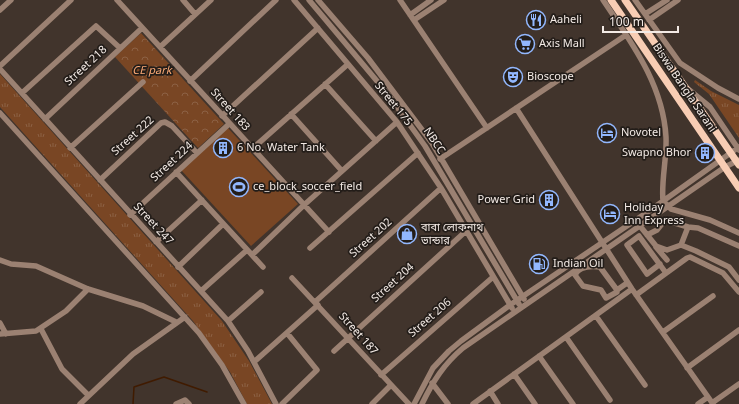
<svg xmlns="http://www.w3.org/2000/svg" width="739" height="404" viewBox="0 0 739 404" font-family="Georgia,'Noto Sans Bengali',serif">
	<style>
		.grass { fill: url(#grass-tufts) }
		.park { fill: url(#park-crowns) }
		.pitch { fill: #794624 }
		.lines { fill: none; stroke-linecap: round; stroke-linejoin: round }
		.stream { stroke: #401b00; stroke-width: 1.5 }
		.minor { stroke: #9b8172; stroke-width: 5.5 }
		.major { stroke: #f8cdb4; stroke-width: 7 }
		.labels { text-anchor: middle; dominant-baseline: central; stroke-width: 3.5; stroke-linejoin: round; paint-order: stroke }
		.poi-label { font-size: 11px; fill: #f3eae5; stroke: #231d19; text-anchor: start }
		.street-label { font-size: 11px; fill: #f3eae5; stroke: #231d19 }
		.park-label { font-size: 11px; font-style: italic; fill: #fcaa76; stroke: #231d19 }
	</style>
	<defs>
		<pattern id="grass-tufts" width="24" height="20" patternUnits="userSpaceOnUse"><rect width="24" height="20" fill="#794624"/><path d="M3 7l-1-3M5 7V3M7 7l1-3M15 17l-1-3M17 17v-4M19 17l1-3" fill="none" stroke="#8c6144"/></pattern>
		<pattern id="park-crowns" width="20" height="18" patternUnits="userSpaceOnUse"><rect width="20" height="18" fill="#794624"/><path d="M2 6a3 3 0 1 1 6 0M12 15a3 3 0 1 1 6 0" fill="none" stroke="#8c6144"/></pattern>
	</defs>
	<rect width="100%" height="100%" fill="#41342c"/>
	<path class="grass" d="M0,74L222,321L249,361L272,404H247L230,372L193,321L0,107Z
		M695,80L711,91L739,105V138L709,94L694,82Z"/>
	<path class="park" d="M141,33L224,124L198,148L115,57Z"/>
	<path class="pitch" d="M228,128L298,204L251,246L181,170Z"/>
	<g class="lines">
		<path class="stream" d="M133,404L134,387L164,377L207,392"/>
		<path class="minor" d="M117,0L329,232
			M183,0L195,14
			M294,0L397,122L441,188L512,308
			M309,0L387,93L425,146L519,304
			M318,0L368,58L432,143L524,299
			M400,0L487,128
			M603,0C631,42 663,84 666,137C667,158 661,181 663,201L671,209L710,220L739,233
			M635,0L680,63L718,88L739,99
			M0,10L11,0
			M645,14L667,0
			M410,15L431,0
			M414,20L444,0
			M649,20L678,0
			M160,47L211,0
			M0,66L71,0
			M0,69L228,321L248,351L276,404
			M190,81L276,0
			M325,84L376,141
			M688,89L710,107L739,150
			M22,93L96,26L120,48
			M516,108L632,289L713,404
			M0,113L199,333L222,365L244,404
			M291,114L342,171
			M222,116L318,28
			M45,119L142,28
			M70,148L143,82
			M252,149L347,65
			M440,159L626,35
			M176,172L263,267
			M100,180L161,123L165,122L172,126L197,153
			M130,215L229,124
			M640,226L656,246L667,250L681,245L696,251L729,267L739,280
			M688,227L698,228L739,246
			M647,235L657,230L665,220L688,227L681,245
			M156,242L202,200
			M656,247L667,260
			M310,248L418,153
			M252,255L304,205L397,122
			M0,260L11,264L36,266L88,289L143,306L176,322
			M660,264L647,274L627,245L639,236L666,273
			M178,267L223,224
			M292,278L409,404
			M617,290V292L606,298L601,290L583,286L575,275C579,266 591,266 600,267L617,290L627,283
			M201,291L247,250
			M636,295L687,258L690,257L723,273L739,292
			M315,302L441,188
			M596,316L645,385
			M228,321L261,292
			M0,323L6,334
			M41,329L62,369L88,395
			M663,332L713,296
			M0,334L36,331L66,311L88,289
			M566,337L610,400
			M334,351L466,231
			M539,356L573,404
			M254,362L318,305
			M687,368L739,330
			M514,374L535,404
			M381,375L493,277
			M432,383L448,404
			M490,391L498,404
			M712,403L739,384
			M80,404L133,354L185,317
			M176,404L185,400L189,404
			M282,404L317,370L287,333
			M372,404L391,385
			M414,404L433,368L449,351L461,341L510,305L649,211L739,147
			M422,404C433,381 444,364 463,348L725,167L739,160
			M473,404L632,289
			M698,404L708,397"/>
		<path class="major" d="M611,0L739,188
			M625,0L739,165"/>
	</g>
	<defs>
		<g id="restaurant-ring" transform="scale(1)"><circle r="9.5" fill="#231d19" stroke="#92b7fd" stroke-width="1.5"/><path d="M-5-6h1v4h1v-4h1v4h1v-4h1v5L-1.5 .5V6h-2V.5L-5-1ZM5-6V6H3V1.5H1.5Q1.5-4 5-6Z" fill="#92b7fd"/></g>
		<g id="supermarket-ring" transform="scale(1)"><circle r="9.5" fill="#231d19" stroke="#92b7fd" stroke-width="1.5"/><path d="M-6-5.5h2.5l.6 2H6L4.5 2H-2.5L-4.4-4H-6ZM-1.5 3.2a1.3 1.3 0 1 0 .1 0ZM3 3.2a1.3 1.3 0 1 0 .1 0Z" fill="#92b7fd"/></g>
		<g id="theatre-ring" transform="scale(1)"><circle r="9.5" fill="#231d19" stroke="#92b7fd" stroke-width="1.5"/><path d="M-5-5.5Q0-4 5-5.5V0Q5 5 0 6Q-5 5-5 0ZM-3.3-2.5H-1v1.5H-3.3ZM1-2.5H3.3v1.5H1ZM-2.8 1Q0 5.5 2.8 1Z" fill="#92b7fd"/></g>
		<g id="hotel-ring" transform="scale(1)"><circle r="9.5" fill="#231d19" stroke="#92b7fd" stroke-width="1.5"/><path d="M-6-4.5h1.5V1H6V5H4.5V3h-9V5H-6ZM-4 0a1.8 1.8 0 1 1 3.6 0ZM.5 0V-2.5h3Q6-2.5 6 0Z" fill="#92b7fd"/></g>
		<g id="building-ring" transform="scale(1)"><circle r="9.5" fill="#231d19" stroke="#92b7fd" stroke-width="1.5"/><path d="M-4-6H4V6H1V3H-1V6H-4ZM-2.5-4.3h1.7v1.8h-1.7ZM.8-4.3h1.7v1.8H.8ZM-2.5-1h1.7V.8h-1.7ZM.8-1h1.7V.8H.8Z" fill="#92b7fd"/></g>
		<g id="stadium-ring" transform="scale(1)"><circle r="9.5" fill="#231d19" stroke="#92b7fd" stroke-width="1.5"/><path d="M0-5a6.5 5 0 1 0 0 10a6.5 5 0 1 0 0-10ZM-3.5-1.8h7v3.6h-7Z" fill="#92b7fd"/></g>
		<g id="shop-ring" transform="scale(1)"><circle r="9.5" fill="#231d19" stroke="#92b7fd" stroke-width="1.5"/><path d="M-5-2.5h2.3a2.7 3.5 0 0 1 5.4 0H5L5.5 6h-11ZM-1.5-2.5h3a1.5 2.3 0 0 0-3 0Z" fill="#92b7fd"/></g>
		<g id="fuel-ring" transform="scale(1)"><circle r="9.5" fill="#231d19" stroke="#92b7fd" stroke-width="1.5"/><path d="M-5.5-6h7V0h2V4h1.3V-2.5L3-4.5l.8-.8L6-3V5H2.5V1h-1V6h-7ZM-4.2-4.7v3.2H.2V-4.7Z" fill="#92b7fd"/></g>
	</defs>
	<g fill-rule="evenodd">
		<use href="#restaurant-ring" x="536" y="20"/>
		<use href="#supermarket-ring" x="525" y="44"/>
		<use href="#theatre-ring" x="513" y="77"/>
		<use href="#hotel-ring" x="607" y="133"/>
		<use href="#building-ring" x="223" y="148"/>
		<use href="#building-ring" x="705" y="153"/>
		<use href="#stadium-ring" x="239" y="187"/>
		<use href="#building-ring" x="549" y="200"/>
		<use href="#hotel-ring" x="610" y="214"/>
		<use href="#shop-ring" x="407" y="234"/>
		<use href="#fuel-ring" x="539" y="264"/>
	</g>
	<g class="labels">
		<g class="poi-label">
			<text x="550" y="20">Aaheli</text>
			<text x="539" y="44">Axis Mall</text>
			<text x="527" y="77">Bioscope</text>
			<text x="621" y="133">Novotel</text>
			<text x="237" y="148">6 No. Water Tank</text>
			<text x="691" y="153" text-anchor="end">Swapno Bhor</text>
			<text x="253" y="187">ce_block_soccer_field</text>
			<text x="535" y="200" text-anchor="end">Power Grid</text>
			<text x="624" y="208">Holiday<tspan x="624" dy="13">Inn Express</tspan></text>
			<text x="421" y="228">বাবা লোকনাথ<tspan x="421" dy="13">ভান্ডার</tspan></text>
			<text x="553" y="264">Indian Oil</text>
		</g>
		<g class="street-label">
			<text transform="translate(86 66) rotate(-43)">Street 218</text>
			<text transform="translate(684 88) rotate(56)">Biswa Bangla Sarani</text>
			<text transform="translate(393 104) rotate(51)">Street 175</text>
			<text transform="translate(230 110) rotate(48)">Street 183</text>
			<text transform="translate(133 136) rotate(-42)">Street 222</text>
			<text transform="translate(434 141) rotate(56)">NBCC</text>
			<text transform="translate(172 162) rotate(-43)">Street 224</text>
			<text transform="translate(153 224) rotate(47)">Street 247</text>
			<text transform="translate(371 238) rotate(-42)">Street 202</text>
			<text transform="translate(393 283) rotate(-42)">Street 204</text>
			<text transform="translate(430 318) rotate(-41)">Street 206</text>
			<text transform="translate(358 334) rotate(48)">Street 187</text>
		</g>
		<g class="park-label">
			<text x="152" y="71">CE park</text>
		</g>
	</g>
	<path d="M603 26v6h75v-6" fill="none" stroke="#f3eae5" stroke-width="2"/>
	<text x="609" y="26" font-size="12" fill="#f3eae5" stroke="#231d19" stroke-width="3" paint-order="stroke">100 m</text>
</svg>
